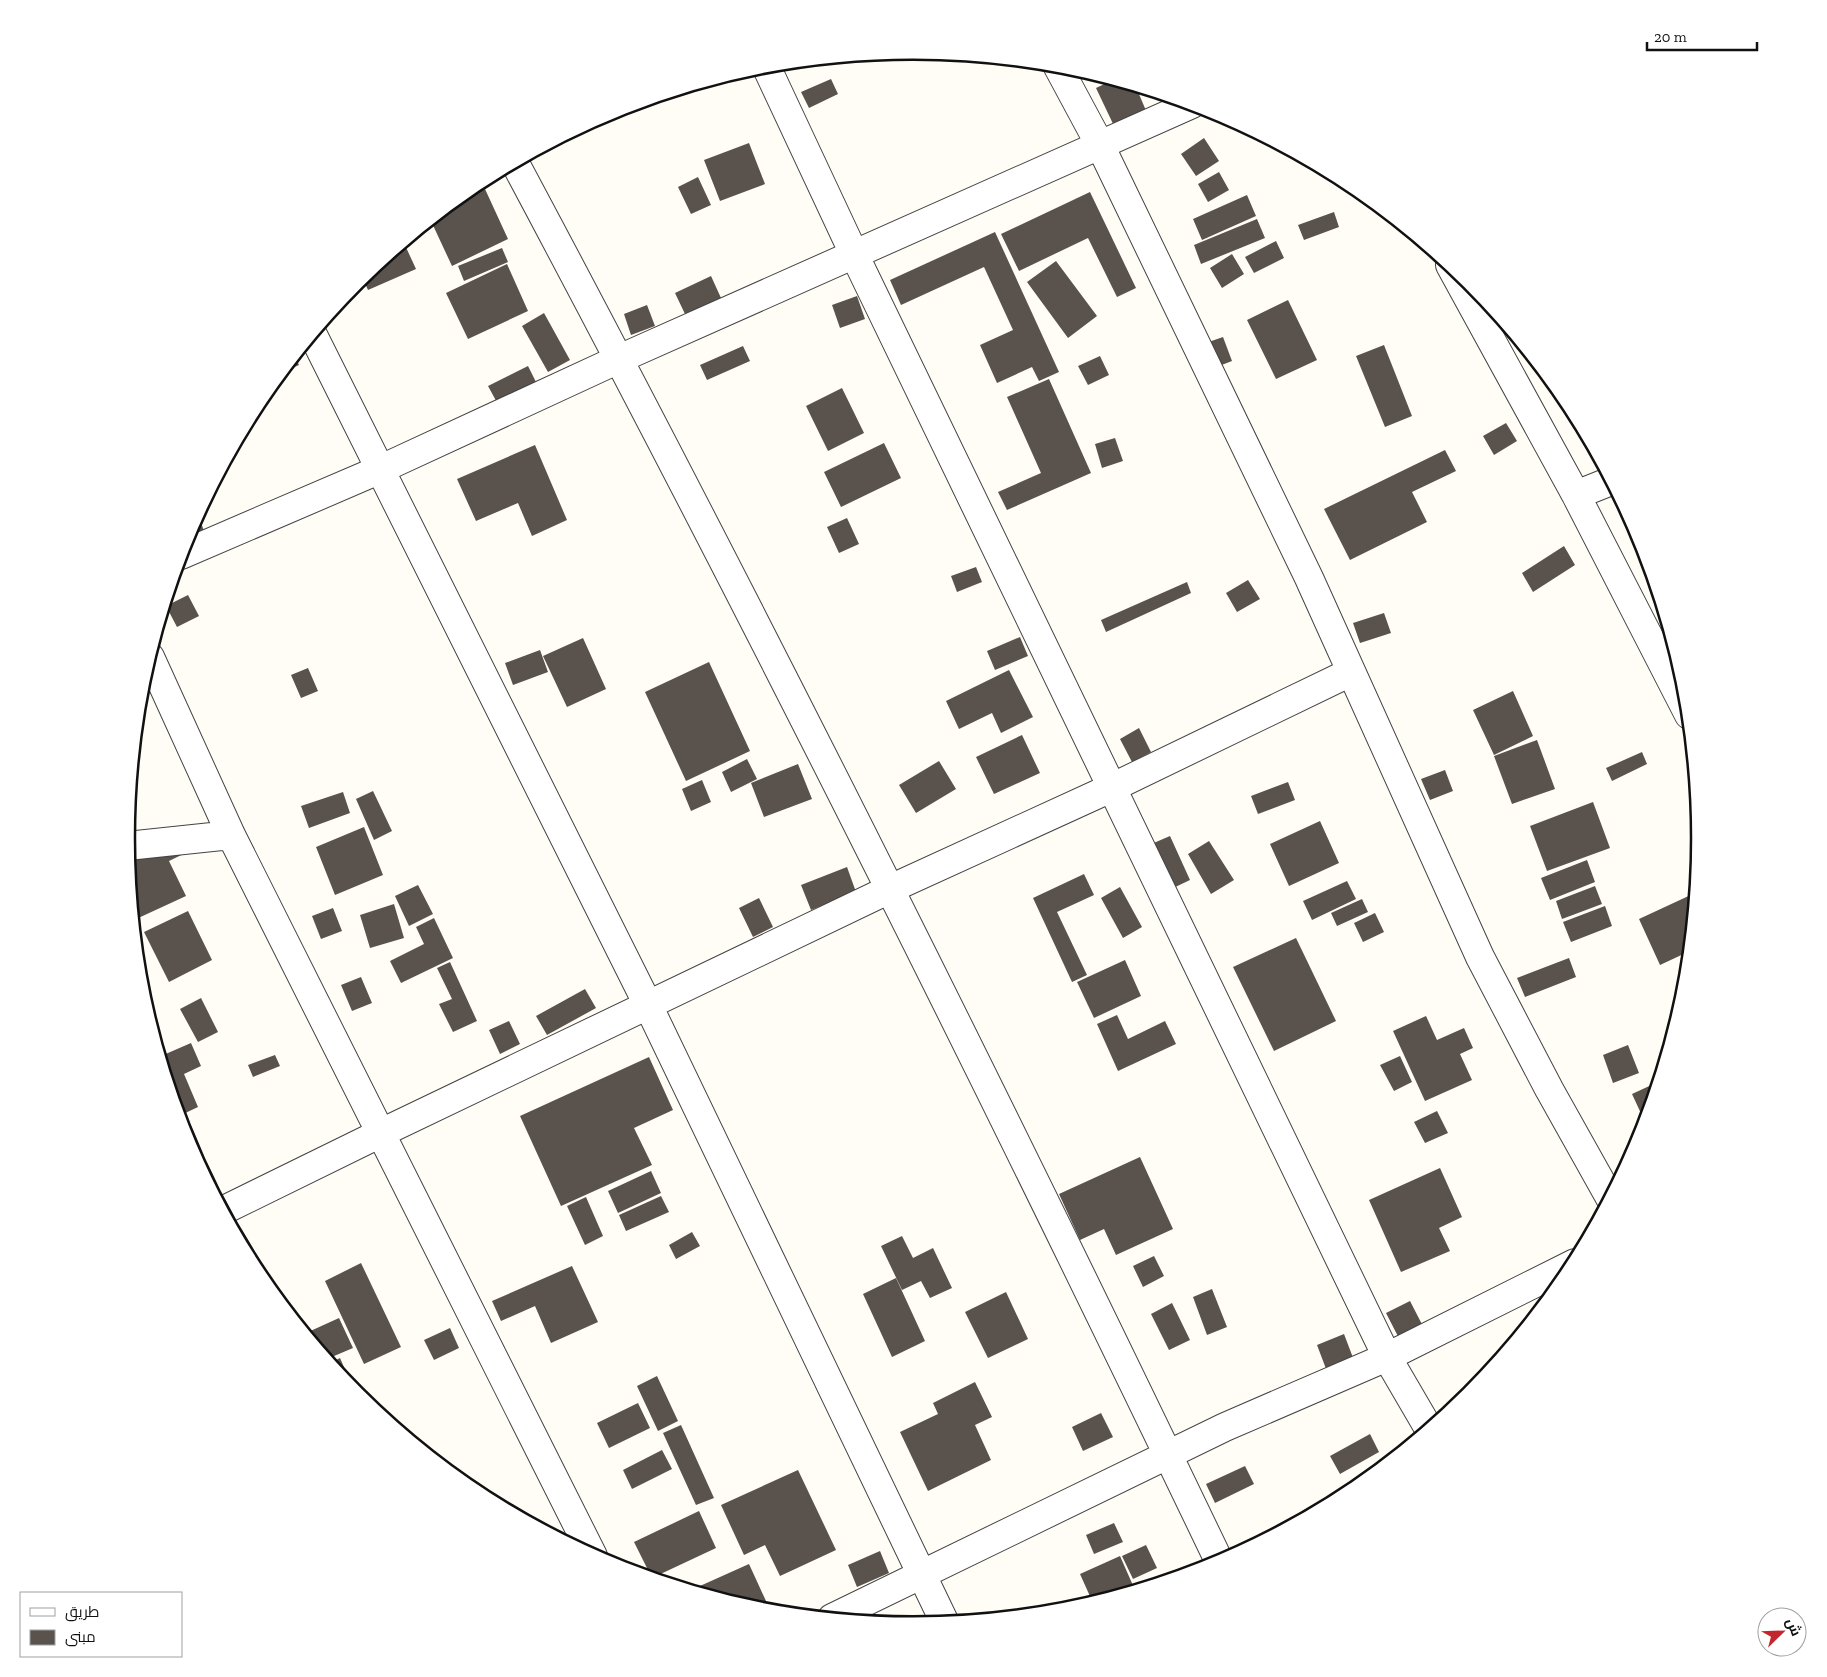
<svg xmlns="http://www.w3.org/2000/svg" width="1827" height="1677" viewBox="0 0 1827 1677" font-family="'Zilla Slab',Cairo,serif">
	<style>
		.building { fill: #5a524d }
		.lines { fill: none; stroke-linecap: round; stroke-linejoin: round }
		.street-casing { stroke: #444; stroke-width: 30 }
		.street { stroke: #fff; stroke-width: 28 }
		.rim { fill: none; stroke: #111; stroke-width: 2.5 }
	</style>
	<rect width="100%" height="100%" fill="#fffdf5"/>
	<path class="building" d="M831,79L838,94L809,108L801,92Z
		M1113,80L1136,87L1147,113L1115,128L1096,88Z
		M1204,138L1219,161L1196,176L1181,154Z
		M749,143L765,184L720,201L704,160Z
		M1219,172L1229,190L1208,202L1198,184Z
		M698,177L711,205L691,214L678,187Z
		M485,189L508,239L452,266L431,221L450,205Z
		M1090,192L1136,288L1117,297L1088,238L1019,271L1001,234Z
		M1247,195L1256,216L1202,240L1193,219Z
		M1334,212L1339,227L1304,240L1298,225Z
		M1257,219L1265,238L1201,264L1194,245Z
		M995,232L1059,372L1039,381L1032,367L997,383L980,345L1013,330L984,267L901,305L890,280Z
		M1276,241L1284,258L1254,273L1245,257Z
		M404,243L416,269L368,290L362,277Z
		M502,248L508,262L464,281L458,266Z
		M1232,254L1244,274L1222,288L1210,268Z
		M1056,261L1097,316L1068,338L1027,282Z
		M507,264L528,311L468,339L446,293Z
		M711,276L721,298L685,314L675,293Z
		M857,296L865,319L840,328L832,305Z
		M1288,300L1317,360L1276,379L1247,320Z
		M647,305L655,326L631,335L624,314Z
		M544,313L570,360L548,372L522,326Z
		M1223,337L1232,361L1206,371L1197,346Z
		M1384,345L1412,416L1385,427L1356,356Z
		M743,346L750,361L707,380L700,365Z
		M1100,356L1109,375L1088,385L1078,366Z
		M295,357L299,365L283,372Z
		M528,366L539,388L500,408L488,386Z
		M1049,379L1091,473L1007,510L998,492L1041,473L1007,397Z
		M842,388L864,433L828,451L806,406Z
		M1506,423L1517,441L1494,455L1483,436Z
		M1115,438L1123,461L1102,468L1095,444Z
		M884,443L901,478L841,507L824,472Z
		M535,445L567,520L532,536L518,503L476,521L457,479Z
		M1445,450L1456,471L1412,492L1427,522L1350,560L1324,509Z
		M198,516L205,533L185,541L186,537Z
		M847,518L859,544L839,553L827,527Z
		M1564,546L1575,565L1533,592L1522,573Z
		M976,567L982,582L957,592L951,576Z
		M1248,580L1260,599L1237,612L1226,593Z
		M1187,582L1191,593L1106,632L1101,620Z
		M188,595L199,616L177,627L166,606Z
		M1384,613L1391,633L1360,643L1353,623Z
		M1020,637L1028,656L995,670L987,651Z
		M583,638L606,689L567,707L543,656Z
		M540,650L548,672L513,685L505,663Z
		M709,662L750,751L686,781L645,692Z
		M308,668L318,691L301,698L291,675Z
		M1009,670L1033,717L1001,733L992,713L959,729L946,701Z
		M1513,691L1533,736L1494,755L1473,710Z
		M1139,728L1151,752L1132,762L1120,739Z
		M1022,735L1040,773L994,794L976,757Z
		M1537,740L1555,789L1512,804L1494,756Z
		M1642,752L1647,764L1612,781L1606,768Z
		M747,759L757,779L731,792L722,772Z
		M939,761L956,789L916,813L899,785Z
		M798,764L812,799L764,817L751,783Z
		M1445,770L1453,791L1430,800L1421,779Z
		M702,780L711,802L691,811L682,789Z
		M1288,782L1295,800L1258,814L1251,796Z
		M373,791L392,831L374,840L356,799Z
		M343,792L350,813L309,828L301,806Z
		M1593,802L1610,848L1547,871L1530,826Z
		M1320,821L1339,863L1289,886L1270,844Z
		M364,827L383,875L335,895L316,847Z
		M1170,836L1190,880L1169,890L1149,845Z
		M1209,841L1234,880L1211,894L1188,854Z
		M200,846L169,861L186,896L134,920L128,855Z
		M1587,860L1595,882L1550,900L1541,878Z
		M847,867L856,892L811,910L801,885Z
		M1084,874L1094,895L1057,912L1087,975L1072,982L1033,898Z
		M1347,881L1356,899L1312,920L1303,901Z
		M418,885L433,914L409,926L395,896Z
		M1595,886L1602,904L1562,919L1556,901Z
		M1120,887L1142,927L1123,938L1101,898Z
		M1695,893L1690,951L1660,965L1639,919Z
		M759,898L773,927L753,937L739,908Z
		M1362,899L1368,912L1337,926L1331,913Z
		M394,904L404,938L370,948L360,915Z
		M1605,906L1612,926L1571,942L1563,922Z
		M333,908L342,931L321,939L312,916Z
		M188,911L212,960L169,982L144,932Z
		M1375,913L1384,932L1363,942L1354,923Z
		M434,918L453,958L401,983L390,961L424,944L416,927Z
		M1296,938L1336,1021L1274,1051L1233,967Z
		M1569,958L1576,977L1525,997L1517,978Z
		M1125,960L1141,996L1094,1018L1077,982Z
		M450,962L477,1021L453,1032L439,1004L452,999L437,968Z
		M361,977L372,1003L352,1011L341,985Z
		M585,989L596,1008L547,1035L536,1016Z
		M201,998L218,1032L198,1042L180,1009Z
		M1117,1015L1128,1039L1165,1021L1176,1044L1118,1071L1097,1024Z
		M1426,1016L1437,1040L1464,1028L1473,1048L1460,1054L1472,1080L1425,1101L1393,1031Z
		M509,1021L520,1044L500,1054L489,1030Z
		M191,1043L201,1066L184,1074L198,1107L179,1116L161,1056Z
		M1628,1045L1639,1073L1613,1083L1603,1055Z
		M275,1055L280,1066L253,1077L248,1065Z
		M1400,1056L1412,1082L1394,1091L1380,1065Z
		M649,1057L673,1110L634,1128L652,1165L561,1206L520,1116Z
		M1658,1082L1647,1118L1644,1120L1632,1094Z
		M1437,1111L1448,1133L1425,1143L1414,1122Z
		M1140,1157L1173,1229L1116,1255L1104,1229L1080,1240L1059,1194Z
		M1440,1168L1462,1217L1439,1228L1450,1251L1401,1272L1369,1200Z
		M651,1171L661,1193L618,1213L608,1191Z
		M661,1196L669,1212L626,1231L619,1215Z
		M586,1197L603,1236L585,1245L567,1206Z
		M692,1232L700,1246L676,1259L669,1245Z
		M902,1236L913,1258L933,1248L952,1288L930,1298L921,1281L902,1290L881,1246Z
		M1154,1256L1164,1276L1143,1287L1133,1266Z
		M361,1263L401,1347L364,1364L325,1281Z
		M572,1266L598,1322L551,1343L535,1306L501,1321L492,1301Z
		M896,1278L925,1341L892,1357L863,1294Z
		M1212,1289L1227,1327L1207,1335L1193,1297Z
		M1006,1292L1028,1339L988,1358L965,1312Z
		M1410,1301L1428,1336L1404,1348L1386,1313Z
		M1172,1303L1190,1340L1169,1350L1151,1314Z
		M339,1318L353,1348L327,1359L306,1333Z
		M450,1328L459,1348L434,1360L424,1340Z
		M1344,1334L1355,1363L1328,1374L1317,1345Z
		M340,1358L355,1392H354L330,1363Z
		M657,1376L678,1421L658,1431L637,1386Z
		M975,1382L992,1417L975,1425L991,1460L928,1491L900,1432L938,1414L933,1403Z
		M638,1403L650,1428L609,1448L597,1423Z
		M1101,1413L1113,1437L1083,1451L1072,1427Z
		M681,1425L714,1498L696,1505L663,1433Z
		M1370,1434L1379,1452L1340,1474L1330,1456Z
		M662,1450L672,1469L632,1489L623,1470Z
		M1245,1466L1254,1484L1215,1503L1206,1484Z
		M798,1470L836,1550L780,1576L765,1545L744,1555L721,1505Z
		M1325,1503L1326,1506L1314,1513L1312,1509Z
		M699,1511L716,1548L652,1578L634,1542Z
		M1114,1523L1123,1542L1094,1554L1086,1535Z
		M1146,1545L1157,1568L1133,1579L1122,1556Z
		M880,1551L889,1573L857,1587L848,1565Z
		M1120,1556L1135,1590L1093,1603L1080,1574Z
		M749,1564L771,1612L760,1611L691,1590Z"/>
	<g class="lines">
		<g class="street-casing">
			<path id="street" d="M1057,65L1100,145L1309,578L1480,957L1549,1089L1610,1198
				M766,66L854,254L1387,1357L1429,1429
				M515,163C761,624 994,1092 1220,1563
				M1450,265L1576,495L1689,715
				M313,335L648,1005L945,1623
				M1576,495L1611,481
				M181,555L381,469L619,359L1192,104
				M150,657L231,835L593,1556
				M127,846L231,835
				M224,1210L381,1133L890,889L1111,788L1351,672
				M832,1618L1225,1427L1387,1357L1575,1263"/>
		</g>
		<use href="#street" class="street"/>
	</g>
	<path d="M0 0H1827V1677H0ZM135 838a778 778 0 1 1 1556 0a778 778 0 1 1-1556 0Z" fill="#fff" fill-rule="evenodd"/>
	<path class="rim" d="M135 838a778 778 0 1 1 1556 0a778 778 0 1 1-1556 0Z"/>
	<rect x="20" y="1592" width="162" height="65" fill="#ffffff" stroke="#a0a0a0"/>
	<rect x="30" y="1608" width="25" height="8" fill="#ffffff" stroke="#a0a0a0"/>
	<text x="65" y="1617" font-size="15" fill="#111111">طريق</text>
	<rect x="30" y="1630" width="25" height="15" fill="#5a524d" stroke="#a0a0a0"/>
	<text x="65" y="1642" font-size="15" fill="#111111">مبنى</text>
	<g transform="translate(1782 1632) rotate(67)"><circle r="24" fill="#ffffff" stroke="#a0a0a0"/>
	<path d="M0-4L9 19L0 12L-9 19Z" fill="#c4262e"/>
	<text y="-8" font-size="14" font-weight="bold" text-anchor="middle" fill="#111111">ش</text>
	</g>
	<path d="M1647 42v8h110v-8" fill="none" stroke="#111111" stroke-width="2.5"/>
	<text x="1654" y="42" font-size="15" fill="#111111" stroke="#ffffff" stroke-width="4" paint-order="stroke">20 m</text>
</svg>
